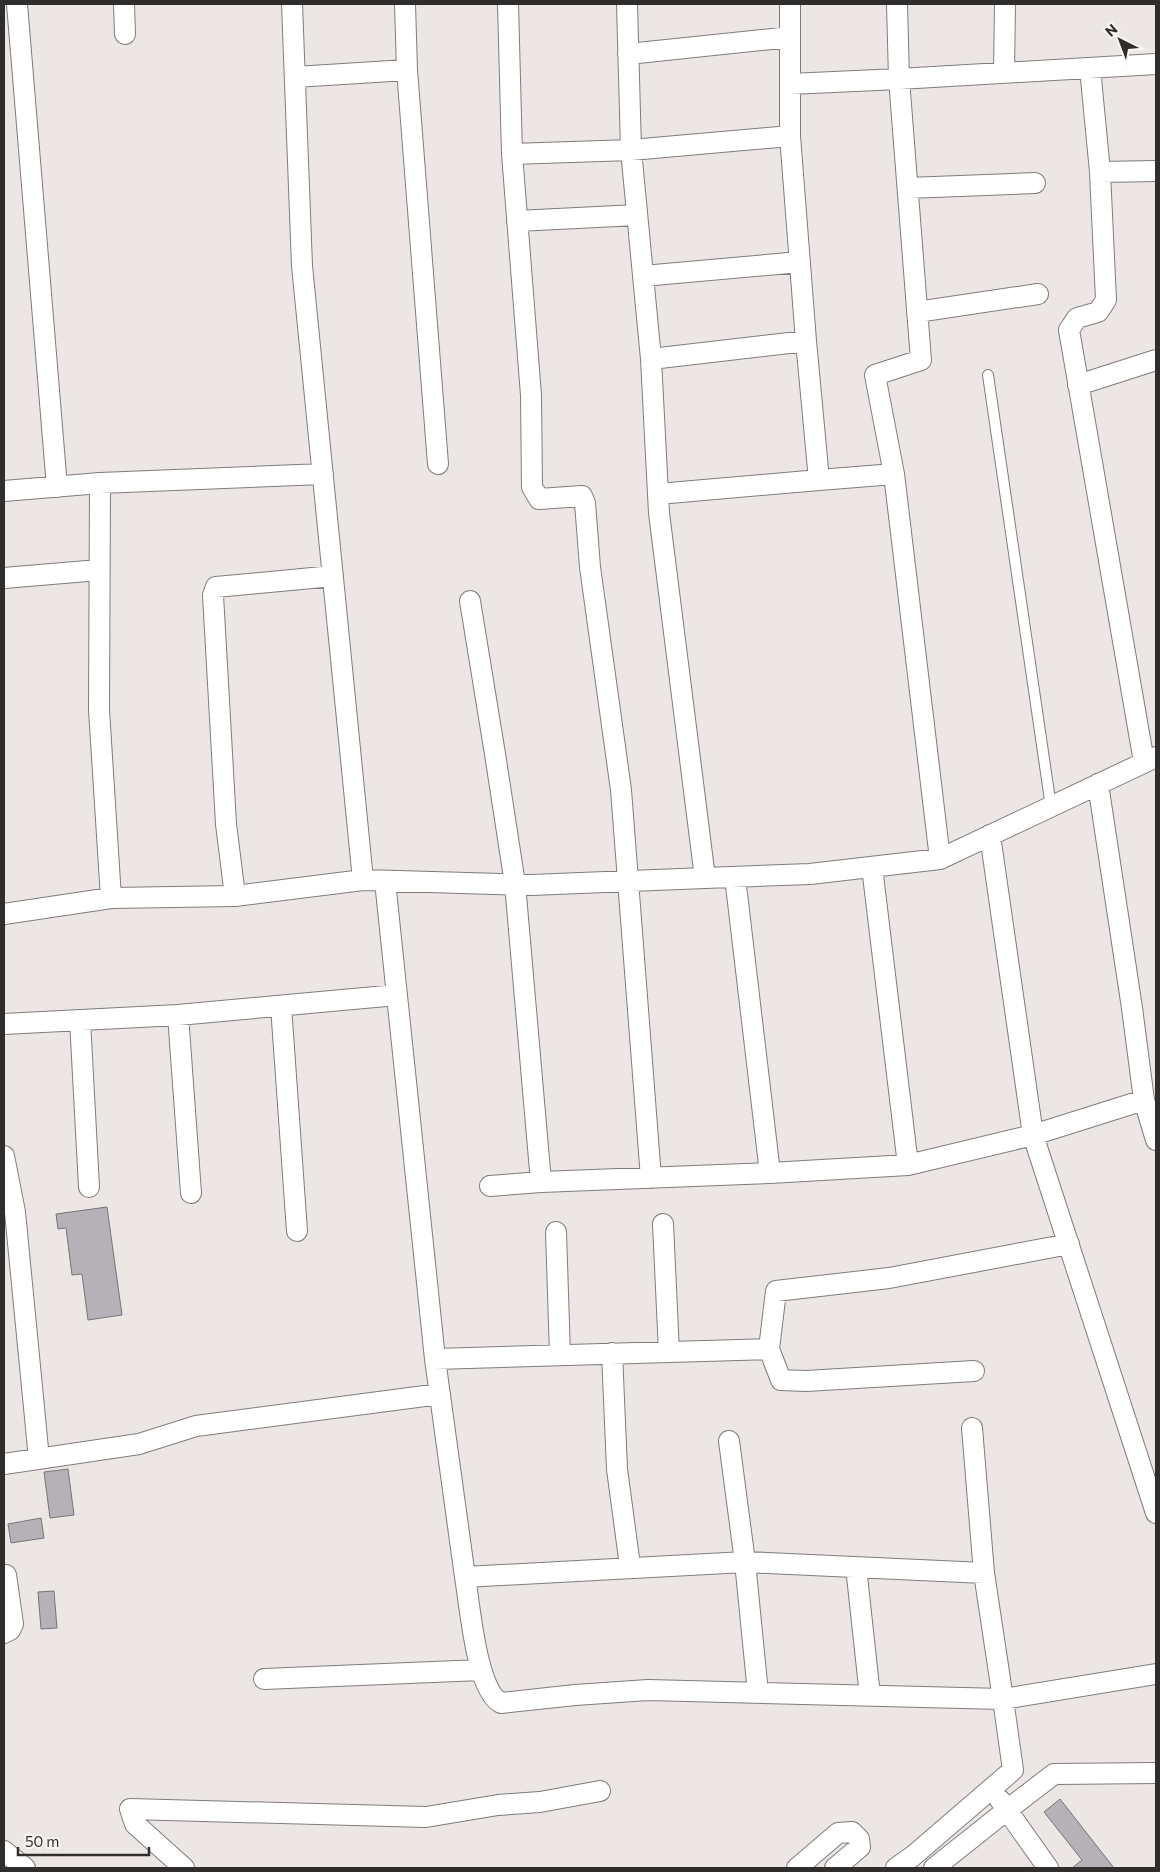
<svg xmlns="http://www.w3.org/2000/svg" width="1160" height="1872" viewBox="0 0 1160 1872" font-family="Commissioner,sans-serif">
	<style>
		.building { fill: #b4b2b7; stroke: #777579 }
		.lines { fill: none; stroke-linecap: round; stroke-linejoin: round }
		.lane-casing { stroke: #807c7a; stroke-width: 12 }
		.street-casing { stroke: #807c7a; stroke-width: 22 }
		.lane { stroke: #fff; stroke-width: 10 }
		.street { stroke: #fff; stroke-width: 20 }
	</style>
	<rect width="100%" height="100%" fill="#ece7e5"/>
	<path class="building" d="M107,1207L122,1315L88,1320L82,1274L72,1275L66,1228L58,1229L56,1214Z
		M68,1469L74,1515L50,1518L44,1472Z
		M41,1518L44,1538L11,1543L8,1524Z
		M54,1591L57,1628L41,1629L38,1592Z
		M1060,1799L1114,1868H1072L1082,1860L1044,1812Z"/>
	<g class="lines">
		<g class="lane-casing">
			<path id="lane" d="M988,375L1051,807"/>
		</g>
		<g class="street-casing">
			<path id="street" d="M17,4L57,487
				M124,4L125,34
				M292,4L302,266L363,880
				M508,4L512,154
				M627,4L631,150L651,359L659,513L705,878
				M790,4V84
				M897,4L899,79L1156,64
				M628,54L790,37
				M1090,68L1100,172L1106,300L1098,312L1077,318L1069,330L1144,762
				M407,70L438,464
				M1004,73L1005,4
				M295,77L407,70L405,4
				M1100,172L1156,171
				M908,188L1035,183
				M517,221L637,215
				M643,276L800,262
				M917,312L1038,294
				M651,359L806,341
				M1078,385L1156,360
				M894,474L819,480L806,341L790,136V84L899,79L921,360L875,375L894,474L940,859
				M4,491L100,483
				M658,494L819,480
				M4,578L99,570
				M470,601L495,754L515,884L541,1182L770,1173L735,877
				M1098,784L1132,1008L1144,1100L1156,1140
				M385,881L435,1359L769,1349
				M235,896L226,824L213,595L216,587L333,576
				M111,898L99,710L100,483L323,474
				M4,914L111,898L235,896L363,880L531,885L705,878L810,874L940,859L1156,757
				M281,1006L297,1231
				M178,1015L191,1193
				M80,1020L89,1187
				M4,1024L178,1015L397,995
				M1144,1100L1033,1135L1156,1513
				M4,1156L15,1212L39,1459
				M908,1165L1033,1135L990,835
				M770,1173L908,1165L872,867
				M651,1178L621,790L590,567L585,503L582,496L539,499L532,487L531,395L512,154L631,150L790,136
				M490,1186L541,1182
				M663,1224L669,1352
				M556,1232L560,1355
				M612,1353L617,1469L630,1566L633,1568
				M435,1359L465,1577L745,1562L729,1441
				M974,1371L806,1381L781,1380L769,1349L776,1291L889,1278L1069,1244
				M4,1464L139,1444L196,1426L440,1394
				M856,1567L870,1696
				M465,1577C470,1605 476,1690 501,1703L575,1695L648,1690L1003,1699L984,1573L972,1428
				M4,1633L10,1630L13,1624L6,1575
				M264,1679L481,1670
				M758,1693L745,1562L984,1573
				M4,1851L25,1868
				M184,1868L135,1824L130,1809L426,1817L498,1805L540,1802L600,1791
				M797,1868L838,1833L852,1832L859,1839L860,1847L835,1868
				M896,1868L913,1856L1013,1770L1003,1699L1156,1674
				M934,1868L1007,1810L1000,1800
				M1048,1868L1007,1810L1054,1774L1156,1773"/>
		</g>
		<use href="#lane" class="lane"/>
		<use href="#street" class="street"/>
	</g>
	<rect width="1160" height="1872" fill="none" stroke="#302e2d" stroke-width="10"/>
	<g transform="translate(1120 40) rotate(318)" stroke="#f9f5f2" stroke-width="4" paint-order="stroke">
	<path d="M0-4L9 19L0 12L-9 19Z" fill="#302e2d"/>
	<text y="-8" font-size="14" font-weight="bold" text-anchor="middle" fill="#302e2d">N</text>
	</g>
	<path d="M18 1847v8h131v-8" fill="none" stroke="#302e2d" stroke-width="2.5"/>
	<text x="25" y="1847" font-size="15" fill="#302e2d" stroke="#f9f5f2" stroke-width="4" paint-order="stroke">50 m</text>
</svg>
